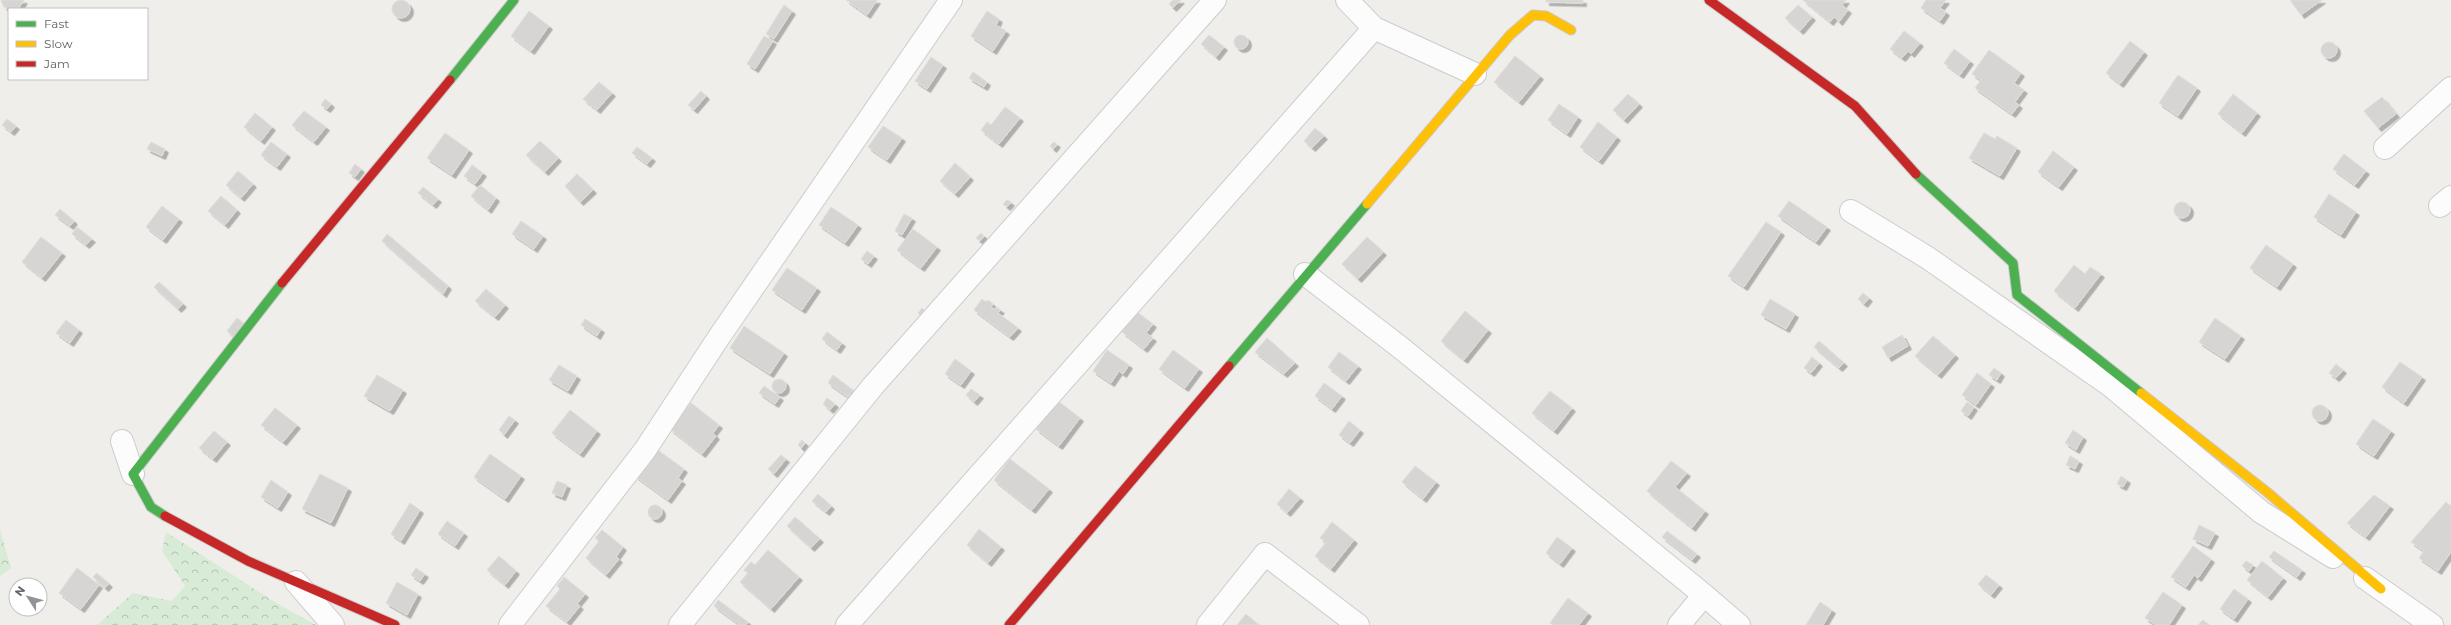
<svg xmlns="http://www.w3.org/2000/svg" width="2451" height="625" viewBox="0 0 2451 625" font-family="Montserrat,sans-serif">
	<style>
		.forest { fill: url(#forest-crowns) }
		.building { fill: #d6d5d3; stroke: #deddd9; filter: url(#shadow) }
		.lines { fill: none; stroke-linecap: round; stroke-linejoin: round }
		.street-casing { stroke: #cbcccc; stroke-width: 24 }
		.fast-casing { stroke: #cacacb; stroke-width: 11 }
		.slow-casing { stroke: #cacacb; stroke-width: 11 }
		.jam-casing { stroke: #cacacb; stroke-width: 11 }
		.street { stroke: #fdfcfc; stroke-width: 22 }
		.fast { stroke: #4caf50; stroke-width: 9 }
		.slow { stroke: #ffc107; stroke-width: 9 }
		.jam { stroke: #c62828; stroke-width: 9 }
	</style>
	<defs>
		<pattern id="forest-crowns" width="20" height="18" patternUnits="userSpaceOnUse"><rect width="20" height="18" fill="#d8ebd6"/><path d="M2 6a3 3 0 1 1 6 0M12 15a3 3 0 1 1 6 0" fill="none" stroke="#b2c2b1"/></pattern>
		<filter id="shadow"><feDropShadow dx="3.5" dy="3.5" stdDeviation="0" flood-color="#0004"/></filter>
	</defs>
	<rect width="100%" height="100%" fill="#efeeea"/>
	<path class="forest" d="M0,530L11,568L0,576Z
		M166,532L273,601L316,625H97L133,593L172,601L185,586L162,551Z"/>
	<path class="building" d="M1,0H24L18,9H9L4,7Z
		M846,0H877L867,15Z
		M1173,0H1181L1173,8L1169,4Z
		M1546,0H1583V3L1546,2Z
		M1803,0H1846L1842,5L1848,10L1839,22L1834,17L1830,22Z
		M1926,0H1946L1940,8L1946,12L1940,21L1921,8Z
		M2290,0H2322L2301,15Z
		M392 9a9 9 0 1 1 18 0a9 9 0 1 1-18 0Z
		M784,5L792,11L774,39L766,34Z
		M1798,5L1812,17L1800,31L1785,18Z
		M529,11L549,26L531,51L511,36Z
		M987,11L999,19L996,25L1006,31L993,51L971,36Z
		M1904,31L1920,43L1911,54L1908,51L1902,58L1890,49Z
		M1209,35L1224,47L1216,57L1201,44Z
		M1234 42a7 7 0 1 1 14 0a7 7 0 1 1-14 0Z
		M764,36L773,41L755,69L747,64Z
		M2130,41L2144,52L2120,84L2106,73Z
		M2321 50a8 8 0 1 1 16 0a8 8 0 1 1-16 0Z
		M1954,49L1970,61L1960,75L1944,63Z
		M1989,50L2021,73L2014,83L2024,90L2015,102L2019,105L2012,114L1975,88L1981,80L1972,74Z
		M1515,56L1540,76L1519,102L1494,82Z
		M931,57L943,65L927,89L915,81Z
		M973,72L987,82L984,87L969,78Z
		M2178,75L2197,88L2178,116L2159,103Z
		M599,82L612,93L597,110L583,99Z
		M701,91L706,96L694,110L688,105Z
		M1628,94L1639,104L1624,120L1613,110Z
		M2233,94L2257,113L2242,133L2218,114Z
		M2382,97L2396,114L2378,128L2364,111Z
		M325,99L331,104L327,109L321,105Z
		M1559,104L1578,117L1567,134L1548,120Z
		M1005,107L1020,118L999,144L981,130L987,122L991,125Z
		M304,111L326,127L314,142L292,125Z
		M255,113L272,127L261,141L244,127Z
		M7,119L16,126L11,132L2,125Z
		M1598,122L1617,137L1599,161L1580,147Z
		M883,126L902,138L887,160L868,147Z
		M1315,128L1324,136L1312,148L1304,141Z
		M445,133L469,150L452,175L427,158Z
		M1984,133L1995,139L1997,136L2017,148L2000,176L1969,158Z
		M540,141L558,158L545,172L526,155Z
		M151,142L165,149L162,156L147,149Z
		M271,142L287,154L277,167L261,155Z
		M1054,142L1057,144L1053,149L1050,146Z
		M637,147L652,158L647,164L632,153Z
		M2053,151L2074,167L2059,187L2038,172Z
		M2344,154L2366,171L2355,185L2333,169Z
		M955,163L970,177L955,194L940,181Z
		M355,164L361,169L355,177L349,173Z
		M472,165L483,173L475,184L464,176Z
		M238,171L253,184L241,198L226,185Z
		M577,174L593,190L580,202L565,186Z
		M480,185L496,198L488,210L471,196Z
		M423,187L438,199L433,205L418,193Z
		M2329,194L2356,212L2341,235L2314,217Z
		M221,196L237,210L225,225L208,211Z
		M1007,200L1011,202L1007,207L1003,204Z
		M1789,201L1827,227L1816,242L1778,216Z
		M2174 210a8 8 0 1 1 16 0a8 8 0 1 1-16 0Z
		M162,206L179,219L163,240L146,227Z
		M831,207L858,225L845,243L819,225Z
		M60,209L74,221L70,226L55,215Z
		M904,214L912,218L902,235L895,231Z
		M521,221L543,236L534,249L512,234Z
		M1766,222L1781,232L1744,287L1728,276Z
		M77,227L92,239L86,245L72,234Z
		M913,229L937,247L921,268L897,250Z
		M981,233L984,236L980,241L976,238Z
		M387,234L448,286L443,294L382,241Z
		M41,237L62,253L42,278L22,262Z
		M1367,237L1383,252L1358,279L1342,264Z
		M2266,245L2293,264L2277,287L2250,268Z
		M867,251L874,256L868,264L861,259Z
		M2074,265L2085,274L2090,267L2101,274L2075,308L2054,291Z
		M787,268L817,288L802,310L772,290Z
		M159,282L183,304L178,309L154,287Z
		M486,289L505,305L495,317L475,301Z
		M1863,293L1869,298L1864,304L1858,299Z
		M982,299L986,302L988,300L993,304L991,307L994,309L996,307L1001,310L998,313L1018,328L1010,337L974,310Z
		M1770,299L1795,314L1786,329L1761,315Z
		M922,308L925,311L921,316L918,313Z
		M1465,311L1488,330L1464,360L1441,341Z
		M1137,312L1153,324L1146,333L1153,338L1144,349L1122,332Z
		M237,318L245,324L235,338L227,331Z
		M2215,318L2241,336L2225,359L2199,342Z
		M585,319L601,329L597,336L581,325Z
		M66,320L79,330L70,343L56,333Z
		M744,326L784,353L770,374L730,348Z
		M827,332L842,343L837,350L822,339Z
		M1902,335L1908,346L1888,358L1882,347Z
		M1933,336L1955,355L1938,375L1915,356Z
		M1267,338L1295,363L1284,374L1255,352Z
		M1819,341L1844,363L1839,368L1814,347Z
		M1107,350L1129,365L1123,374L1119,371L1111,383L1093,371Z
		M1173,350L1199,369L1185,388L1159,369Z
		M1339,352L1358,366L1346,381L1328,367Z
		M1812,357L1819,363L1811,373L1804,368Z
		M955,359L971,371L961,385L945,374Z
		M2400,362L2422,377L2404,403L2382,387Z
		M2336,364L2343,370L2336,378L2329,373Z
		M559,365L577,376L568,391L549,380Z
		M1994,368L2001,373L1997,380L1989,375Z
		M1977,373L1991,384L1976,405L1962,395Z
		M377,375L403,390L390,411L364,396Z
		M833,375L853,390L848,397L828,383Z
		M772 386a7 7 0 1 1 14 0a7 7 0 1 1-14 0Z
		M1324,383L1342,396L1332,409L1315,396Z
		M764,386L780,397L775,404L759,393Z
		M971,389L980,395L974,402L966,395Z
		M1550,391L1572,408L1554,431L1532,413Z
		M827,398L835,404L830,410L823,404Z
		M1058,401L1080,418L1059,446L1036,429Z
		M1967,402L1974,407L1968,416L1961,411Z
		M691,403L719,425L713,433L716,436L702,454L670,429Z
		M2312 413a8 8 0 1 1 16 0a8 8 0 1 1-16 0Z
		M275,408L297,425L283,442L261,425Z
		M570,410L597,431L580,454L552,433Z
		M509,416L515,420L504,435L499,430Z
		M2373,419L2391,431L2374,456L2356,444Z
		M1349,421L1360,430L1350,443L1339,435Z
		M2073,430L2083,437L2076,450L2065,443Z
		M214,431L227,442L213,459L199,448Z
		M802,440L805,443L801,448L798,445Z
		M655,448L684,469L678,478L682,481L668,500L635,476Z
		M490,454L521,476L505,499L474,477Z
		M781,455L786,459L774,474L768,469Z
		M2070,456L2079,461L2075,469L2066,465Z
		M1010,459L1049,489L1032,510L994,480Z
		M1671,461L1687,473L1675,487L1705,511L1692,528L1647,491Z
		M1415,466L1436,482L1423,499L1402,482Z
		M320,474L348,488L331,523L302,509Z
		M2121,476L2127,480L2123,487L2117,484Z
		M271,480L288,492L278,508L261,497Z
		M557,481L567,485L562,497L552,493Z
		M1289,489L1300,498L1287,513L1277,504Z
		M818,494L831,506L826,512L812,501Z
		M2374,495L2390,506L2366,537L2347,523Z
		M2446,502L2451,506V552L2438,571L2419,558L2424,551L2411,542Z
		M410,503L420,510L401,541L391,534Z
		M648 512a7 7 0 1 1 14 0a7 7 0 1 1-14 0Z
		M795,517L820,539L811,548L787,526Z
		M447,521L464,533L455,546L438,534Z
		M1332,522L1354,540L1331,569L1315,556L1326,542L1320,538Z
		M2199,525L2215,533L2208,546L2193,539Z
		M979,529L1001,547L988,563L967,545Z
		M602,530L623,547L616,557L619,559L606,575L586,558L599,541L595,538Z
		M1667,531L1697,554L1692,560L1662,537Z
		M1557,537L1572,548L1560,564L1546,553Z
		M2193,546L2211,559L2198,578L2194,575L2186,587L2171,577Z
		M768,550L799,577L771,609L740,582L748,573L744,570L751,562L755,565Z
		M2274,551L2302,570L2297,577L2269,557Z
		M499,556L516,571L505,585L487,570Z
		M2246,561L2253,565L2249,571L2242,566Z
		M2262,561L2283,578L2268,597L2247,580Z
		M77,568L99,585L81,609L59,593Z
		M416,568L425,574L420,581L411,575Z
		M97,573L109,584L105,588L93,577Z
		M1986,575L1999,585L1991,595L1978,584Z
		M564,577L585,594L577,604L580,606L567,622L546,606L560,589L557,586Z
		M397,582L418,594L407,615L386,603Z
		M2234,589L2248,599L2234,619L2220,609Z
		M2163,592L2182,605L2169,625H2156L2145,618Z
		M1568,598L1588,613L1579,625H1554L1550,623Z
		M718,600L748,622L746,625H740L714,606Z
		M1820,602L1832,610L1823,625H1806Z
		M1246,614L1259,625H1237Z
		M2203,620L2209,625H2198Z"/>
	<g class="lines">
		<g class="street-casing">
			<path id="street" d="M1347,0L1374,28L1475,74
				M2385,148L2451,88
				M2440,206L2451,197
				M1851,211L1928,258L2111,386L2261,512L2333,557
				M1305,274L1401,348L1704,595L1679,625
				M122,441L133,474
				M2365,578L2432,625
				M296,582L333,625
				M1704,595L1739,625
				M510,625L645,450L719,337L951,0
				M680,625L873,386L1215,0
				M847,625L1374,28
				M1208,625L1265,554L1358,625"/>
		</g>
		<g class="fast-casing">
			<path id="fast" d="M450,80L514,0
				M1916,174L2013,263L2017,295L2141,393
				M1229,366L1367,204
				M165,516L151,507L133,474L282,283"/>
		</g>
		<g class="slow-casing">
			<path id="slow" d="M1367,204L1510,35L1533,15L1546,16L1571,30
				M2141,393L2267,492L2381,589"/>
		</g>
		<g class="jam-casing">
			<path id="jam" d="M1709,0L1855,106L1916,174
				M282,283L450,80
				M165,516L248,561L395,625
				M1009,625L1229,366"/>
		</g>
		<use href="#street" class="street"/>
		<use href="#fast" class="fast"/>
		<use href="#slow" class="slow"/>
		<use href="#jam" class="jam"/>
	</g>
	<rect x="8" y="8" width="140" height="72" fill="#ffffff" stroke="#bfc1c3"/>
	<rect x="16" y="21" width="20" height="6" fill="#4caf50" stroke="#bfc1c3"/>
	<text x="44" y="28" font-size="12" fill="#5f6368">Fast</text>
	<rect x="16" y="41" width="20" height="6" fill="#ffc107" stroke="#bfc1c3"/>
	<text x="44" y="48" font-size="12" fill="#5f6368">Slow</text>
	<rect x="16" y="61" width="20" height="6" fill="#c62828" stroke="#bfc1c3"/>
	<text x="44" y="68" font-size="12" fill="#5f6368">Jam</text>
	<g transform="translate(28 597) rotate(306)"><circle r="19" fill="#ffffff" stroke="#bfc1c3"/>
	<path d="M0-3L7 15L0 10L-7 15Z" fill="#919496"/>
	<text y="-6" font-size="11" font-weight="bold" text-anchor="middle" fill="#5f6368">N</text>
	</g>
</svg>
